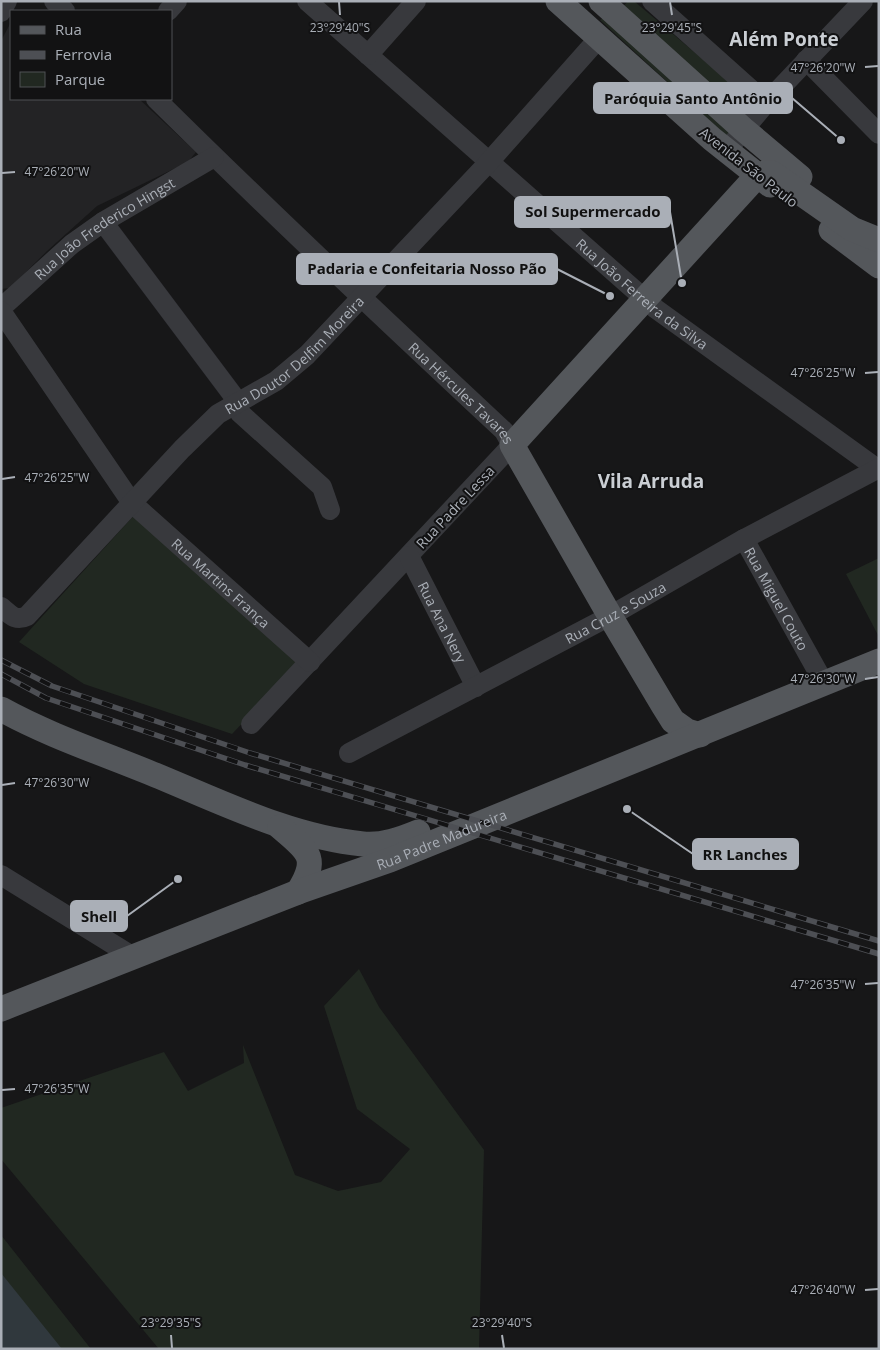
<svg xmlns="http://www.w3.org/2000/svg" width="880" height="1350" viewBox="0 0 880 1350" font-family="'Open Sans',sans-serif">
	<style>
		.built { fill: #232325 }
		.green { fill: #212821 }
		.water { fill: #30383d }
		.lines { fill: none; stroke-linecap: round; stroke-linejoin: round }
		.minor { stroke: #38393d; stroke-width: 20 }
		.major { stroke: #54575b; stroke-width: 25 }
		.rail-casing { stroke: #4d4f54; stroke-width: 5.5 }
		.rail { stroke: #121213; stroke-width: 4; stroke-dasharray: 11; stroke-linecap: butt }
		.ticks { fill: none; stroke: #aaafb7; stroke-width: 2 }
		.labels { text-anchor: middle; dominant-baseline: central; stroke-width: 4; stroke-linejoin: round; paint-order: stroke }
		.street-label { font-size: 14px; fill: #aaafb7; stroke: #121213 }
		.district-label { font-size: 19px; font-weight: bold; fill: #caced3; stroke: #121213 }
		.ticks-label { font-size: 12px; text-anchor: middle; fill: #aaafb7; stroke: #121213; stroke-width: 4; stroke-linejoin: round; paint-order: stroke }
		.leader { fill: none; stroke: #aaafb7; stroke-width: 2 }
		.callout-dot { fill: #aaafb7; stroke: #121213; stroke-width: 2 }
		.callout { fill: #aaafb7; stroke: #aaafb7; stroke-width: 2 }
		.callout-label { font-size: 15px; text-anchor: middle; font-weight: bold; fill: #111 }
	</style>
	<rect width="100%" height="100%" fill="#171718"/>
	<path class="built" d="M11,22V99H139L196,152L188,162L97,206L47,251L10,288L1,289V41Z"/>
	<path class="green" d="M628,1H634L753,102L746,118L620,10Z
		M608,15L730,132L727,135H725L600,20Z
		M137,512L300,663L232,734L84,684L19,642Z
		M879,558V637L846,574Z
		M359,969L379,1007L484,1150L479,1349H159L1,1159V1108L164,1052L188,1091L244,1063L243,1045L295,1175L338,1191L381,1182L410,1149L357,1109L324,1006Z
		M1,1235L91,1349H1Z"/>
	<path class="water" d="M1,1273L62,1349H1Z"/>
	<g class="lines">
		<g class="minor">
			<path d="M54,1L65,11"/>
			<path id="s1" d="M307,1L656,309L879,470"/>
			<path d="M652,1L766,103"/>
			<path d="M168,11L177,1"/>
			<path d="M1,12L7,1"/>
			<path d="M368,55L416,1"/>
			<path d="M806,60L879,134"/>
			<path id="s2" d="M156,99C270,212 387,322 504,431L512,445L251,724"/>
			<path d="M727,150L766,103L863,1"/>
			<path d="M103,222L232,394L240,413L322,487L330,510"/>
			<path id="s3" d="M1,308L72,244L103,222L214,157"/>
			<path id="s4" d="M1,311L132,503L310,662"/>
			<path id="s5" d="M744,539L824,683"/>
			<path id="s6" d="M409,556L476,687"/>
			<path id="s7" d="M1,607C10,614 15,622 27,616L182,449L218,414L276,381L307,355L488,163L599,38"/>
			<path id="s8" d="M349,753L610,616L744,539L879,468"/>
			<path d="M1,875L132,956"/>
		</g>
		<g class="major">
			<path d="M558,1L712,139L770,185"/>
			<path d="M601,1L743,129L800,177"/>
			<path d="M831,230L879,266"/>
			<path d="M1,709C48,735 99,752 148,772C217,800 289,837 363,844C382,846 401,839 418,832"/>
			<path d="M700,735L687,731L673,721L663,705L610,616L512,445L757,176L765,173H772L852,229L879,240"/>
			<path d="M280,827C308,851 320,857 298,892"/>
			<path id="s9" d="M1,1009L298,892L390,860L879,661"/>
		</g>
		<g class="rail-casing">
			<path id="rail" d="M1,660L52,686L250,753L879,941
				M1,674L46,698L245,765L879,954"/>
		</g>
		<use href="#rail" class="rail"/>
	</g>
	<path class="ticks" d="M339,2L340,15M670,2L672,15M865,67L878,66M2,173L15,172M865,373L878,372M2,479L15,477M865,679L878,677M2,785L15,783M865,984L878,983M2,1090L15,1089M865,1290L878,1289M171,1335L172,1348M502,1335L504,1348"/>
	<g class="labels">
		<g class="street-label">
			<text transform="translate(749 167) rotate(38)">Avenida São Paulo</text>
			<text stroke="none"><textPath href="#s3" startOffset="131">Rua João Frederico Hingst</textPath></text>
			<text stroke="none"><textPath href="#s1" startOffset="445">Rua João Ferreira da Silva</textPath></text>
			<text stroke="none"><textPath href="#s7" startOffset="405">Rua Doutor Delfim Moreira</textPath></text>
			<text stroke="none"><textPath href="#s2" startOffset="424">Rua Hércules Tavares</textPath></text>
			<text transform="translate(455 507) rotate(-47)">Rua Padre Lessa</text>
			<text stroke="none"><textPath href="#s4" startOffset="352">Rua Martins França</textPath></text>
			<text stroke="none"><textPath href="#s5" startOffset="68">Rua Miguel Couto</textPath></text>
			<text stroke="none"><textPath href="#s8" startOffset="301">Rua Cruz e Souza</textPath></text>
			<text stroke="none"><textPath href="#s6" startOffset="74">Rua Ana Nery</textPath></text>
			<text stroke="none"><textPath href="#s9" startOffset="472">Rua Padre Madureira</textPath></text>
		</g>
		<g class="district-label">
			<text x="784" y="39">Além Ponte</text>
			<text x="651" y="481">Vila Arruda</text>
		</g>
	</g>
	<g class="ticks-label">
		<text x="340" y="32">23°29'40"S</text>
		<text x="672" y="32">23°29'45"S</text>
		<text x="823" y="72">47°26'20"W</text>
		<text x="57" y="176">47°26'20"W</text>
		<text x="823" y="377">47°26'25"W</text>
		<text x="57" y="482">47°26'25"W</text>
		<text x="823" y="683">47°26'30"W</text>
		<text x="57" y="787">47°26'30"W</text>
		<text x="823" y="989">47°26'35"W</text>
		<text x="57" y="1093">47°26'35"W</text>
		<text x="823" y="1294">47°26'40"W</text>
		<text x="171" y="1327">23°29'35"S</text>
		<text x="502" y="1327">23°29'40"S</text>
	</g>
	<path class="leader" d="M841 140L792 98M682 283L670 212M610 296L557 269M627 809L693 854M178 879L127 916"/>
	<g class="callout-dot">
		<circle cx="841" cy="140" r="5"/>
		<circle cx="682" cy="283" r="5"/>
		<circle cx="610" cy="296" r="5"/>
		<circle cx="627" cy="809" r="5"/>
		<circle cx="178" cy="879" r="5"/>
	</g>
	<g class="callout">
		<rect x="594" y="83" width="198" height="30" rx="5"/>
		<rect x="515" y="197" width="155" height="30" rx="5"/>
		<rect x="297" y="254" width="260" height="30" rx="5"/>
		<rect x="693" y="839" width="105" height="30" rx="5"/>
		<rect x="71" y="901" width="56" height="30" rx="5"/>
	</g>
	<g class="callout-label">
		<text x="693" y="104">Paróquia Santo Antônio</text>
		<text x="593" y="217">Sol Supermercado</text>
		<text x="427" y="274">Padaria e Confeitaria Nosso Pão</text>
		<text x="745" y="860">RR Lanches</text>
		<text x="99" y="922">Shell</text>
	</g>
	<rect width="880" height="1350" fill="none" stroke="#aaafb7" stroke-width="5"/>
	<rect x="10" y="10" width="162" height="90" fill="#121213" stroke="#4f5155"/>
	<rect x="20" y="26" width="25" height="8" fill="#54575b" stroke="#4f5155"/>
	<text x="55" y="35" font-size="15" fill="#aaafb7">Rua</text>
	<rect x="20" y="51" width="25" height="8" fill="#4d4f54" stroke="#4f5155"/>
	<text x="55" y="60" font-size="15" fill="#aaafb7">Ferrovia</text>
	<rect x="20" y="72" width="25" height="15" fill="#212821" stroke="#4f5155"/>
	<text x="55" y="85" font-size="15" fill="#aaafb7">Parque</text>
</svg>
